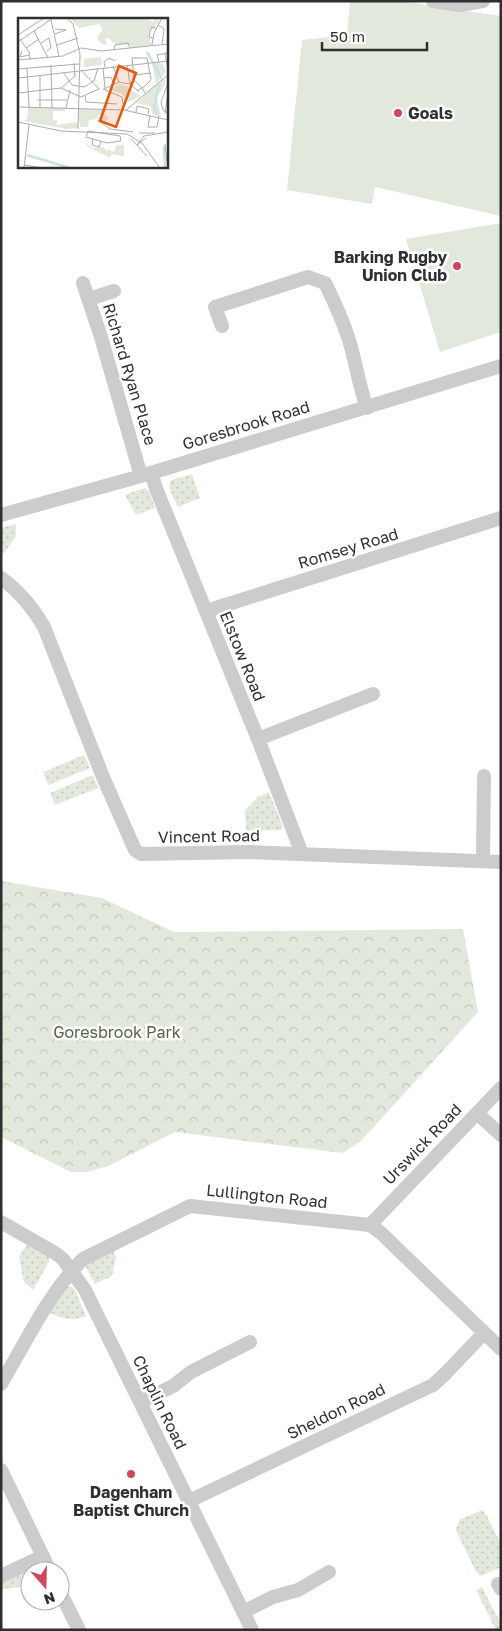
<svg xmlns="http://www.w3.org/2000/svg" width="502" height="1631" viewBox="0 0 502 1631" font-family="'Golos Text',sans-serif">
	<style>
		.grass { fill: url(#grass-dots) }
		.park { fill: url(#park-crowns) }
		.pitch { fill: #e3e8dc }
		.lines { fill: none; stroke-linecap: round; stroke-linejoin: round }
		.street { stroke: #ccc; stroke-width: 14 }
		.poi-dot { fill: #d1475b; stroke: #fff; stroke-width: 2 }
		.labels { text-anchor: middle; dominant-baseline: central; stroke-width: 5; stroke-linejoin: round; paint-order: stroke }
		.poi-label { font-size: 16px; font-weight: bold; fill: #2f2f2f; stroke: #fff; text-anchor: start }
		.street-label { font-size: 16px; fill: #2f2f2f; stroke: #fff }
		.park-label { font-size: 16px; fill: #556642; stroke: #fff }
		.inset-river { fill: none; stroke: #cde0e8; stroke-width: 2.5 }
		.inset-road { fill: none; stroke: #acacac; stroke-width: 1 }
		.view { fill: #e8590c; fill-opacity: 0.15; stroke: #e8590c; stroke-width: 2.5 }
		.inset-edge { fill: none; stroke: #2f2f2f; stroke-width: 2.5 }
	</style>
	<defs>
		<pattern id="grass-dots" width="8" height="8" patternUnits="userSpaceOnUse" patternTransform="scale(1.25)"><rect width="8" height="8" fill="#e3e8dc"/><path d="M2 2h.1M6 6h.1" fill="none" stroke="#c3c7bd" stroke-width="1.8" stroke-linecap="round"/></pattern>
		<pattern id="park-crowns" width="20" height="18" patternUnits="userSpaceOnUse" patternTransform="scale(1.25)"><rect width="20" height="18" fill="#e3e8dc"/><path d="M2 6a3 3 0 1 1 6 0M12 15a3 3 0 1 1 6 0" fill="none" stroke="#c3c7bd"/></pattern>
	</defs>
	<rect width="100%" height="100%" fill="#fff"/>
	<path class="grass" d="M192,474L200,498L178,507C174,498 167,489 171,480Z
		M146,488L149,491L155,508L136,515L125,495L141,489Z
		M16,524V536L4,553L1,551V528Z
		M84,755L90,768L48,785L43,772Z
		M93,775L98,788L55,805L50,793Z
		M269,792L283,827L281,830L246,831L245,811L258,797Z
		M28,1243L49,1257V1262L33,1290L24,1282L19,1257Z
		M112,1247L116,1257L112,1276L95,1284L86,1267V1263Z
		M68,1287H72L75,1290L86,1316C72,1321 63,1319 50,1313L64,1289Z
		M482,1510L487,1516L501,1544V1567L481,1576L476,1572L456,1530L459,1520Z
		M35,1567L37,1571H30V1590L20,1587L1,1589V1578Z
		M482,1587L501,1624V1628L496,1630L476,1590Z"/>
	<path class="park" d="M1,881L102,898L174,932L463,929L478,1012L361,1141L343,1153L175,1132L108,1166L87,1172H71L1,1137Z"/>
	<path class="pitch" d="M350,1H401L501,16V216L375,187L372,204L287,190L302,40L347,35Z
		M501,223V332L440,352L406,239Z"/>
	<g class="lines">
		<path class="street" d="M433,1L460,5L483,1
			M83,283L101,337L141,476
			M89,299L114,291
			M222,326L215,307L308,277L325,283C334,301 343,321 349,340C356,363 359,386 367,408
			M151,473L157,491L258,739L302,854
			M1,515L141,476L501,366
			M1,578C19,591 33,608 44,627L103,777L135,850L141,854L248,852L501,862
			M206,611L501,518
			M258,739L373,694
			M483,861L484,776
			M477,1113L501,1135
			M1,1222L55,1253L63,1259L85,1290L252,1630
			M370,1225L501,1088
			M1,1384C26,1342 48,1294 83,1259L190,1206L370,1225L381,1233L501,1349
			M141,1402L173,1386L191,1372L250,1342
			M1,1470L50,1571
			M189,1501L433,1385L445,1374L484,1333
			M1,1576L43,1556
			M498,1584L501,1589
			M60,1592L79,1630
			M243,1612L273,1597L298,1590L329,1572"/>
	</g>
	<g class="poi-dot">
		<circle cx="398" cy="113" r="5"/>
		<circle cx="457" cy="266" r="5"/>
		<circle cx="131" cy="1474" r="5"/>
	</g>
	<g class="labels">
		<g class="poi-label">
			<text x="408" y="113">Goals</text>
			<text x="447" y="257" text-anchor="end">Barking Rugby<tspan x="447" dy="18">Union Club</tspan></text>
			<text x="131" y="1492" text-anchor="middle">Dagenham<tspan x="131" dy="18">Baptist Church</tspan></text>
		</g>
		<g class="street-label">
			<text transform="translate(130 374) rotate(73)">Richard Ryan Place</text>
			<text transform="translate(246 425) rotate(-17)">Goresbrook Road</text>
			<text transform="translate(348 548) rotate(-17)">Romsey Road</text>
			<text transform="translate(243 656) rotate(68)">Elstow Road</text>
			<text transform="translate(209 836) rotate(-1)">Vincent Road</text>
			<text transform="translate(422 1144) rotate(-46)">Urswick Road</text>
			<text transform="translate(267 1196) rotate(6)">Lullington Road</text>
			<text transform="translate(160 1402) rotate(64)">Chaplin Road</text>
			<text transform="translate(336 1411) rotate(-26)">Sheldon Road</text>
		</g>
		<g class="park-label">
			<text x="117" y="1032">Goresbrook Park</text>
		</g>
	</g>
	<g transform="translate(18 18)">
		<rect width="150" height="150" fill="#fff"/>
		<path d="M51,0H127L135,4L137,1L142,3L130,16L134,27L113,30L112,27L97,26L90,20L87,21L89,27L84,26L79,20L85,11L81,6L61,10Z" fill="#e3e8dc"/>
		<path d="M140,44L145,46L148,54L138,66L134,45ZM145,61L148,64L139,80L143,99L135,97L132,88L118,85ZM101,66L110,69L123,78L110,84L104,76L94,72ZM10,89L47,90V93H35V102H39V107L59,104L60,110L49,111L5,103L9,101ZM66,123L74,130L85,129L89,133L90,131L96,134L98,127H106V138L93,136V140L70,129Z" fill="#e3e8dc"/>
		<path d="M83,39L84,47L66,49V41Z" fill="#e3e8dc"/>
		<path d="M60,91L88,92L85,96L91,99L87,105L80,102L83,95L79,101L71,102L70,109H62Z" fill="#e3e8dc"/>
		<path class="inset-river" d="M129,34L144,61M139,97L136,88L141,67M146,128L147,150M9,137L52,150"/>
		<path class="inset-road" d="M49,0L55,6L62,36L60,111M33,2L41,38M140,7L146,11L144,26M37,11L48,12L37,16M16,13L30,40M0,17L26,0M135,20L131,19L132,13L134,9L138,10M2,21L11,34L12,42M0,24L35,0M23,25L31,20L33,30L29,33M39,27L60,20M134,27L136,15L144,0M8,30L21,21M96,32L97,27L110,25L112,30M4,33L2,39L11,37M147,36L150,51M0,42L45,38L63,30L83,33L150,26M141,44L139,37L150,35M33,47L34,90M109,47L112,66L120,73L123,70H124L127,68L133,62L129,40H114L116,62L124,70L127,75M95,48L101,64L111,66L116,62M87,49L86,44L91,40L97,43M9,50L11,89M85,50L87,70M0,51L61,46M63,52L81,71M45,54L54,67L66,69L76,63L80,50M22,57V89M116,57L133,55M0,60L150,43M85,60L93,59L96,66M150,65L143,84L145,92L150,95M43,70L63,79L81,71M85,71L104,79L106,92M86,71L101,64M0,75L43,70L57,58L56,45M67,78L68,84L99,86M19,82H49M2,89L106,92L150,102M48,90L52,72M108,92L150,57M118,94L119,88L131,91L130,96M147,96L150,75M132,97L130,109H139L141,98M80,102L92,111L115,114M0,104L43,113L109,116L124,125L142,150M70,113L102,118L103,123L89,125L68,119ZM121,115H137M128,120L119,127L126,118L150,114M75,121L74,127L81,129L83,123M113,121L129,138M147,126L149,144M6,147L25,150M6,150L11,107"/>
		<path class="view" d="M101,48L118,55L98,109L82,103Z"/>
		<rect width="150" height="150" class="inset-edge"/>
	</g>
	<rect width="502" height="1631" fill="none" stroke="#2f2f2f" stroke-width="5"/>
	<g transform="translate(45 1586) rotate(160)"><circle r="24" fill="#ffffff" stroke="#acacac"/>
	<path d="M0-4L9 19L0 12L-9 19Z" fill="#d1475b"/>
	<text y="-8" font-size="14" font-weight="bold" text-anchor="middle" fill="#2f2f2f">N</text>
	</g>
	<path d="M322 42v8h105v-8" fill="none" stroke="#2f2f2f" stroke-width="2.5"/>
	<text x="330" y="42" font-size="15" fill="#2f2f2f" stroke="#ffffff" stroke-width="4" paint-order="stroke">50 m</text>
</svg>
